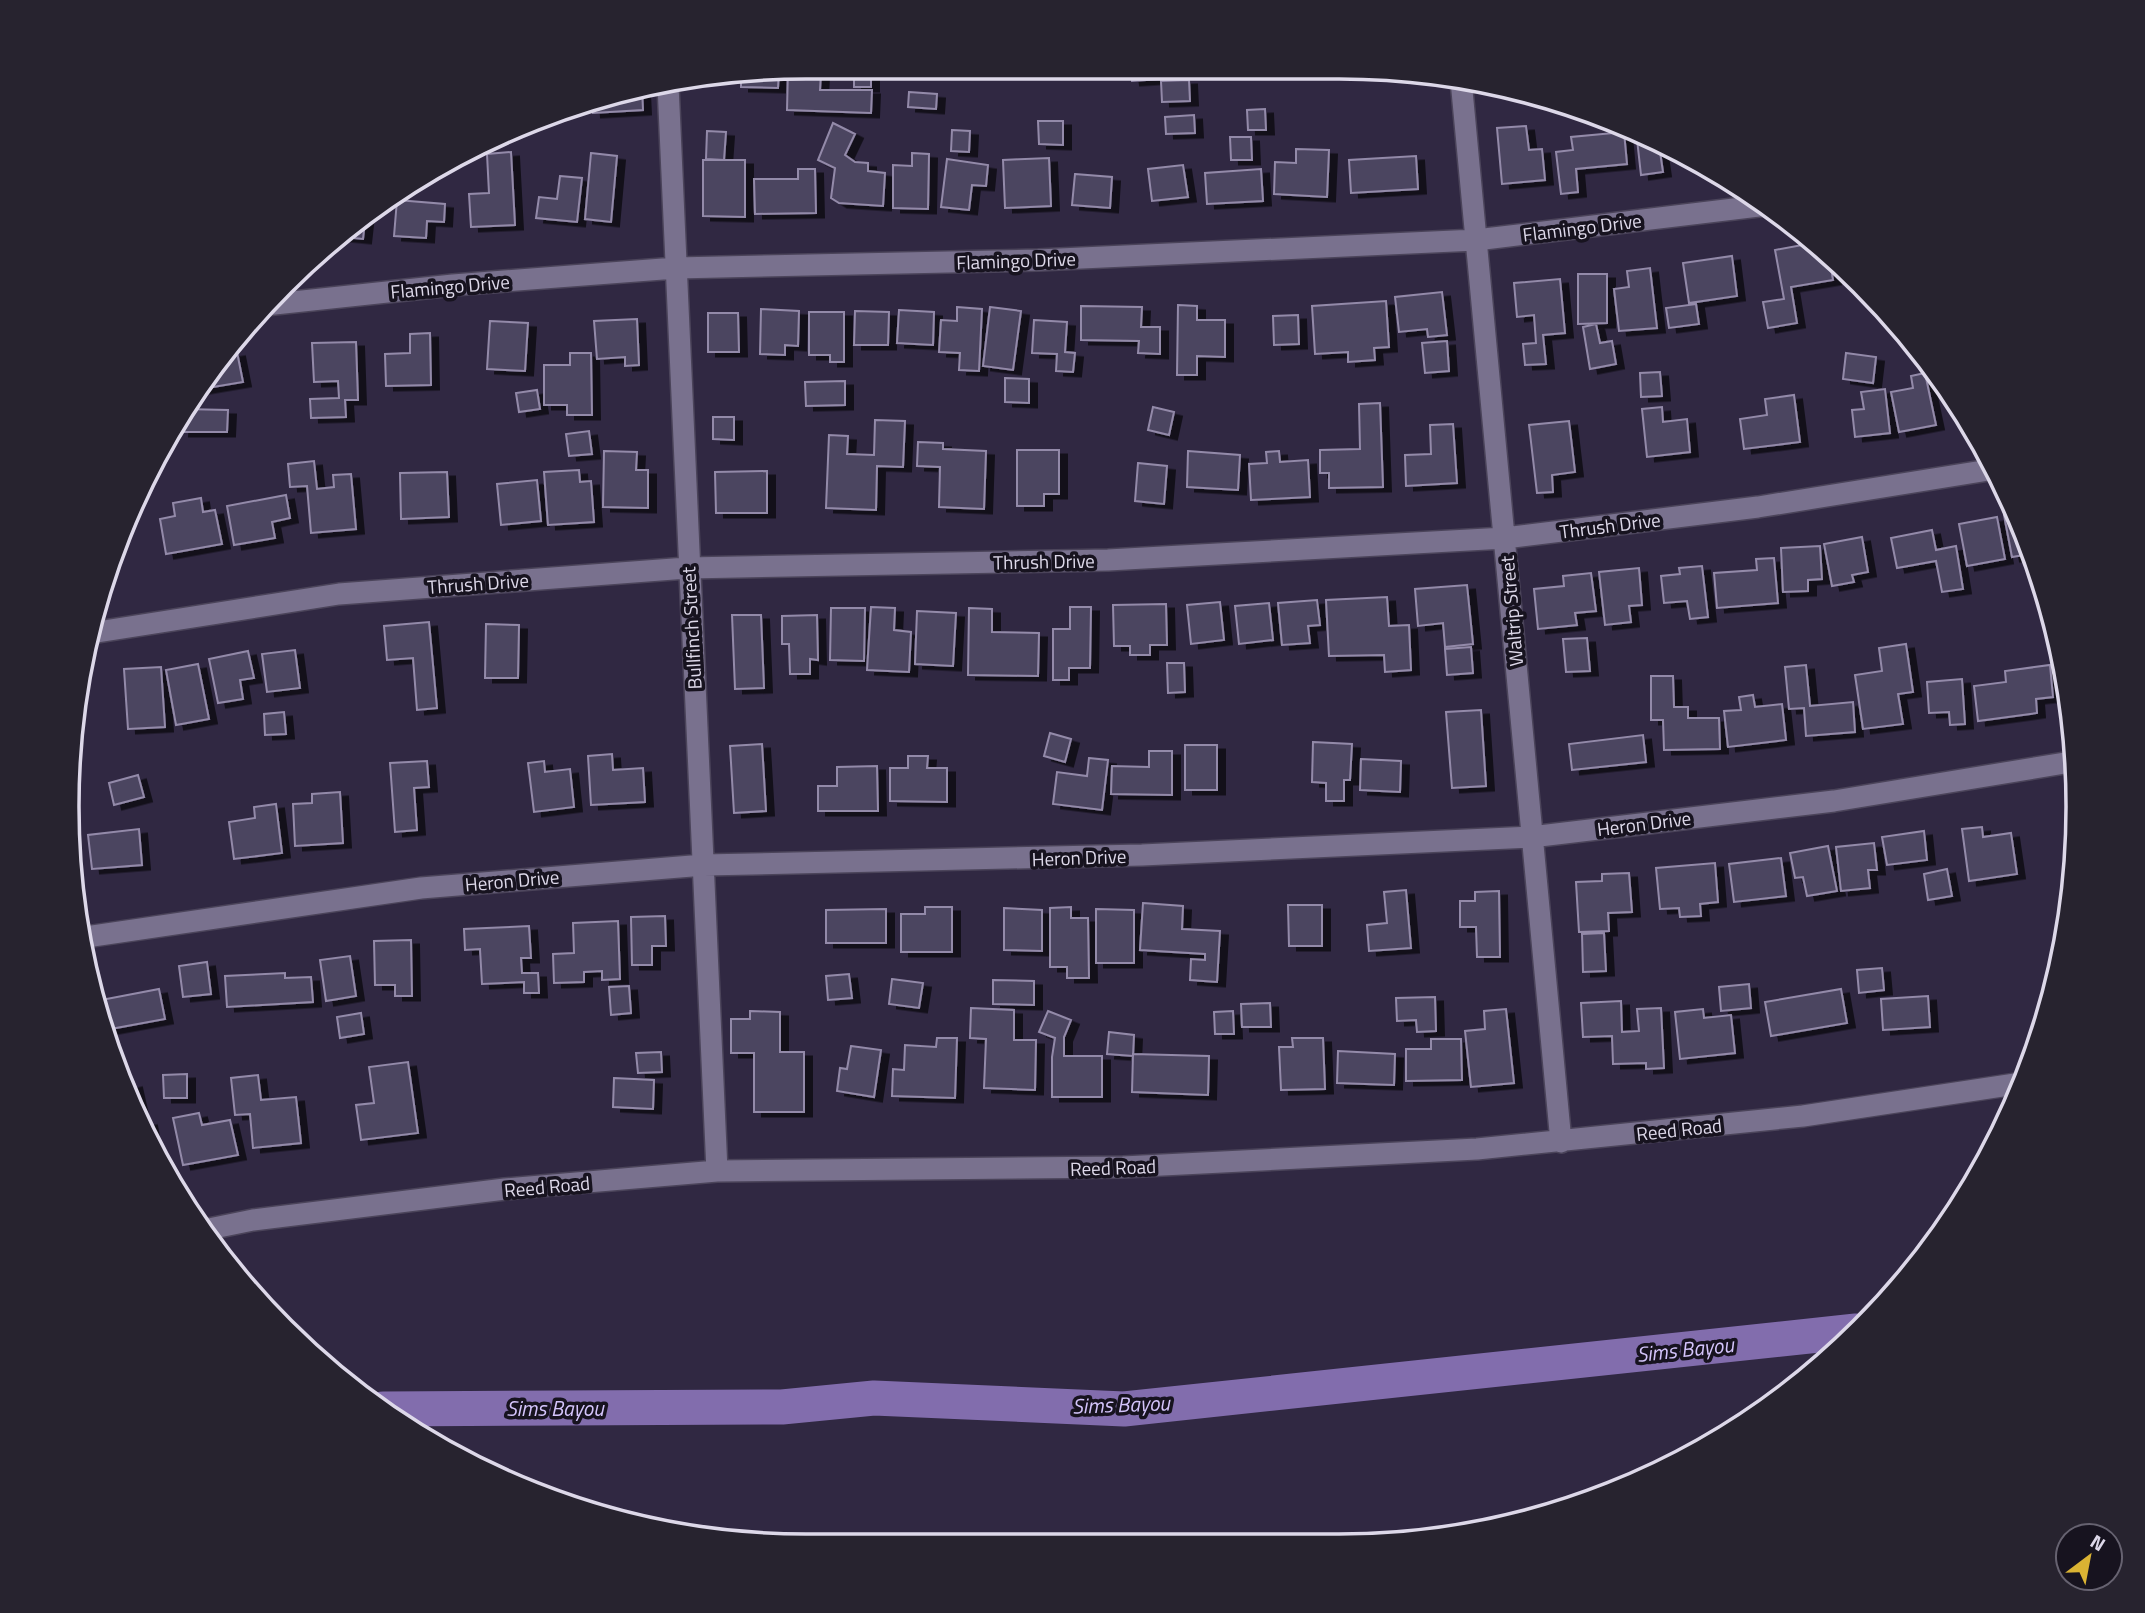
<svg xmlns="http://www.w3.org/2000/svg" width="2145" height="1613" viewBox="0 0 2145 1613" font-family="'Titillium Web',sans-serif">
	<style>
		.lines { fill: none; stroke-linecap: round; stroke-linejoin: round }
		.river { stroke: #826dad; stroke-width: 35 }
		.building { fill: #4c4460; stroke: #938aa9; stroke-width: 2; filter: url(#shadow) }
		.minor-casing { stroke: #4b445a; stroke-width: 24 }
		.minor { stroke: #79718e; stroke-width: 21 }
		.labels { text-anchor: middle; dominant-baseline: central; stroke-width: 7; stroke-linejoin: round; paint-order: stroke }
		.street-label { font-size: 19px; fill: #ddd8e9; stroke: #17131f }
		.water-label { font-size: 21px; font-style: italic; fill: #d4c4fb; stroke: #17131f }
		.rim { fill: none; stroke: #ddd8e9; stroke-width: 3.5 }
	</style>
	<defs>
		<filter id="shadow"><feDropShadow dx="8" dy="4.5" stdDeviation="0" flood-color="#0009"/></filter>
	</defs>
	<rect width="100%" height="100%" fill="#302842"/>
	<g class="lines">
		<path class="river" d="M383,1409L782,1407L874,1398L1124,1409L1856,1331"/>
	</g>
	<path class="building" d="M806,66L851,67V74L821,73L820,90H872L871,113L787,110L788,69Z
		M854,67H871V87H854Z
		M1130,67H1159L1160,79L1132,81Z
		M779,70L778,88L741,87V75Z
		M1189,80L1190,101L1162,102L1161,81Z
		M642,89L643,110L593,113L592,101L615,92Z
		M909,92L937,94L936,109L908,107Z
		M1265,109L1266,130H1248L1247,110Z
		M1194,115L1195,133L1166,134L1165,117Z
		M1038,121H1063V145L1039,144Z
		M833,123L855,134L845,155L855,162L868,163V171L885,173L883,206L839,203L831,198L835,168L818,160Z
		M1526,126L1529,150L1542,149L1545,180L1502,184L1497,128Z
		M952,130L970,131L969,152L951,151Z
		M1636,130L1663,145H1659L1663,172L1641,175Z
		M707,131L726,132L724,160L706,159Z
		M1624,132L1627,164L1576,169L1578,192L1561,194L1556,152L1573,150L1571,137Z
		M1230,137H1251L1252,160H1231Z
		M1296,149L1329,150L1327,197L1274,194L1275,162L1296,163Z
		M511,152L515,225L471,227L469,194L489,193L487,154Z
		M591,153L617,156L611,222L585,219Z
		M912,153L929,154L928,209L893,208V165L912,166Z
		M1416,156L1418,189L1351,193L1349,160Z
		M1049,158L1051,206L1005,208L1003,160Z
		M947,159L988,165L986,186L972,185L969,210L941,207Z
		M703,160H745V217L703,216Z
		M1183,165L1188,197L1152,201L1148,169Z
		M798,169H815L816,213L755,214L754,179H798Z
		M1261,169L1263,201L1207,204L1205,173Z
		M1075,174L1112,177L1110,208L1072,205Z
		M560,176L582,178L577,222L536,218L539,197L557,199Z
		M397,200L445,204L444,222L427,221L426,238L394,236Z
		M365,221L363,239L344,237Z
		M1813,243L1829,256L1833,280L1791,287L1797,323L1768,328L1763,302L1784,299L1775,250Z
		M1732,256L1737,296L1689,303L1683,263Z
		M1650,268L1657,328L1619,331L1614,289L1629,287L1627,271Z
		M1578,274H1607V323L1578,324Z
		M1560,279L1565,333L1543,335L1546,364L1525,365L1523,344L1536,343L1534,315L1517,317L1514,283Z
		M1442,292L1447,335L1428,337L1427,329L1399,332L1395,297Z
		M1386,301L1389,347L1374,348L1375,360L1348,362V352L1315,354L1312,306Z
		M1696,304L1699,324L1669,328L1666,308Z
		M1178,305L1197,306V320H1225V357L1197,356V375H1177Z
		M1081,306L1142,307L1141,327H1160V354L1138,353L1139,341L1081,340Z
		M957,307L982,309L979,371L959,370L960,353L939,352L941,320L957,321Z
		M990,307L1021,311L1013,370L983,366Z
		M761,309L799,311L798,346L785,345V355L760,354Z
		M899,310L934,312L933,345L897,343Z
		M855,311L889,312L888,345H854Z
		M809,312H844V362H830V355H809Z
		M708,313H738L739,352H708Z
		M1298,315L1299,344L1274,345L1273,316Z
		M637,319L639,365L625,366V357L597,359L594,321Z
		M1034,320L1067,322L1065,352L1075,353L1073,372L1056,371L1057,354L1032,353Z
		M490,321L528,323L525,371L487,369Z
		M1596,324L1600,343L1612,341L1616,364L1590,369L1583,327Z
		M430,333L431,385L386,386L385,354L410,353V334Z
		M1447,341L1449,371L1425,373L1422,343Z
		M356,342L358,400H345L346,417L311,418L310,399L339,398L338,381L314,382L312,343Z
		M237,352L243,382L195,390L225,354Z
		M570,353H591L592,415H567V405H544V365H570Z
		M1846,353L1876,357L1873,383L1843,379Z
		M1660,372L1662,396L1641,397L1640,373Z
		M1925,373L1936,425L1899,432L1891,392L1913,388L1911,376Z
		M1005,378L1029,379V403L1005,402Z
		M845,381V405L806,406L805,382Z
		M1885,389L1890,433L1855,437L1852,410L1864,409L1861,392Z
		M537,390L540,409L519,412L516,393Z
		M1794,395L1800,442L1744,449L1740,419L1767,415L1765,399Z
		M1952,398L1962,414L1954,415Z
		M1380,403L1383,487L1329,488V473H1320V450L1360,449L1359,404Z
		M1153,407L1174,412L1169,435L1148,430Z
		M1662,407L1663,422L1687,419L1690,452L1647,457L1642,409Z
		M183,409L228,410L227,432H181Z
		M713,417H734V440L713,439Z
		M875,420L905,421L903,467L877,466L876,510L826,508L829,435L848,436L847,454L874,455Z
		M1569,421L1575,472L1552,475L1553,492L1537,493L1529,425Z
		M1453,424L1457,483L1406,486L1405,455L1431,454L1430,425Z
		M589,431L592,454L569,456L566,434Z
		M918,442L943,443V449L986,451L984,509L939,507L940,467L917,466Z
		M1017,450H1059V494H1044V506H1017Z
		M604,451L637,452L636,470H648V508L603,507Z
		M1188,451L1240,455L1238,490L1187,487Z
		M1279,451L1280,462L1308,460L1310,497L1251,500L1249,464L1267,463L1266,452Z
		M314,461L317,489L334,487L333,475L351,474L356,529L311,533L307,486L290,487L288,464Z
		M1138,463L1167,466L1164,504L1135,501Z
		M579,470L580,482L591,481L594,522L548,525L544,472Z
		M767,471V513H716L715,472Z
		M447,472L449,517L401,519L400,473Z
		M537,480L541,521L501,525L497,484Z
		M286,495L290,518L272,522L275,538L234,545L227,506Z
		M201,498L203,512L215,510L222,544L166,554L160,519L175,516L173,503Z
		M2015,513L2030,554L2012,557L2004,515Z
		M1997,517L2005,559L1967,566L1959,524Z
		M1932,530L1936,550L1956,546L1963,589L1942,592L1936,561L1897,568L1891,538Z
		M1862,537L1868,572L1852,575L1854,582L1832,586L1824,544Z
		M1820,546L1822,579L1808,580V591L1783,592L1781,548Z
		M1774,558L1778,603L1717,608L1714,573L1757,570L1756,559Z
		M1702,566L1708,617L1690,619L1687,601L1664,603L1661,576L1680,574L1679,568Z
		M1639,568L1642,605L1629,606L1631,622L1605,625L1599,572Z
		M1591,573L1596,611L1575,613L1577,625L1538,629L1534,589L1564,586L1563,576Z
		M1467,585L1473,644L1445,647L1443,623L1418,626L1415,589Z
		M1387,597L1389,626L1409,625L1411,670L1385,672L1384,655L1329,656L1326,600Z
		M1317,600L1320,625L1308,626L1310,643L1282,645L1278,603Z
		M1220,602L1224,640L1191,644L1187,605Z
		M1269,603L1273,640L1239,644L1235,606Z
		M1166,604L1167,645H1150V655H1130V646H1114L1113,605Z
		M871,607L895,608L894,630L911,632L909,672L867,670Z
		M1070,607H1091L1090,668H1069V680H1053V629H1070Z
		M831,608H865L864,661L830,660Z
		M969,608L992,609V632L1039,633L1038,676L968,675Z
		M917,611L956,613L953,666L915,664Z
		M732,615H761L764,688L735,689Z
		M817,615L818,660L810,659V674H790L789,644H782V616Z
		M429,622L437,708L417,710L413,658L387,660L384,626Z
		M486,624L519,625L518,678H485Z
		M1587,638L1590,671L1566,672L1563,639Z
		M1906,644L1913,692L1898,694L1903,724L1863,729L1855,675L1882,671L1879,648Z
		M1471,647L1473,673L1447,675L1445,649Z
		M295,650L300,688L267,692L262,654Z
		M248,651L254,678L240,680L243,699L218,703L209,659Z
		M1167,663H1184L1185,692L1168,693Z
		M198,664L209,719L176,725L166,670Z
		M1806,665L1810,706L1853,702L1855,732L1806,736L1804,708L1789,709L1785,667Z
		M2050,665L2053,697L2036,699L2037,713L1978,721L1974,686L2006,682L2005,671Z
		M161,667L165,727L128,729L124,669Z
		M1651,676H1673L1674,707H1688V718H1719L1720,749L1664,750L1663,720H1651Z
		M1962,679L1965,724L1950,725L1949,712L1929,713L1927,682Z
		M1753,695L1755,707L1782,704L1786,740L1728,747L1724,711L1741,710L1739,697Z
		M1481,710L1486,786L1452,788L1446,712Z
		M284,712L286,734L265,735L264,714Z
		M1050,733L1071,739L1065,762L1044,756Z
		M1643,735L1646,762L1572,770L1569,744Z
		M1313,742L1352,744L1350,780H1344V801H1326V783L1312,782Z
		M762,744L766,811L734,813L730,746Z
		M1185,745H1217V790H1185Z
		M1149,751H1172V795L1111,794L1112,766L1149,767Z
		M612,754L613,770L643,768L645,802L591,805L588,756Z
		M908,756H928L927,768H947V802L890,801V768H908Z
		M1089,758L1108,760L1102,810L1053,804L1057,772L1087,776Z
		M1361,759L1401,761L1400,792L1360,790Z
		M427,761L429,787L414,788L417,830L395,832L390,763Z
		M544,761L545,772L570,769L574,807L534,812L528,763Z
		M877,766L878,811H818V786H837V767Z
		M138,775L144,797L114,805L109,783Z
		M340,792L343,843L295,846L293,804L312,803V794Z
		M276,804L282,853L234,859L229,822L255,818L254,807Z
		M1982,827L1983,837L2011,833L2017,874L1969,881L1962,829Z
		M139,829L142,865L92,869L88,835Z
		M1924,831L1927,860L1887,865L1882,837Z
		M1874,843L1877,870H1868L1870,888L1841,891L1836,847Z
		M1828,846L1837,891L1807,896L1803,877L1795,878L1790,853Z
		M1781,858L1786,896L1734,902L1729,864Z
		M1715,863L1718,902L1700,904L1701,916L1680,917L1679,908L1660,909L1656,868Z
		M1947,869L1952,896L1928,900L1924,874Z
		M1629,873L1632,912L1608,913L1609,931L1579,932L1576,882L1602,881V874Z
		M1406,890L1411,948L1369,951L1367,925L1387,923L1384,892Z
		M1499,891L1500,957H1477L1476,927H1460V901H1475V892Z
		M1143,903L1183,906L1182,929L1220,931L1217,982L1190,980L1191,959L1205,960V954L1140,950Z
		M1288,905H1322V946H1289Z
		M925,907H952V952H901V914H925Z
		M1071,907V918H1088L1089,978H1067V967H1050V908Z
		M1004,908L1042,910V951L1004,950Z
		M886,909V943H826V910Z
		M1096,909L1134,910V963H1096Z
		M665,916L666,946H652V965H632L631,917Z
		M618,921L620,979L602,980V971L584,972V982L554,983L553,954L574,953L573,923Z
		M529,926L531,958H521L522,973H538L539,993H524V982L482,984L480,949L465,950L464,929Z
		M1604,933L1606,971L1583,972L1582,934Z
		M411,940L412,996H395V985H375L374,941Z
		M350,956L356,996L326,1001L320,960Z
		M207,962L211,994L183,997L179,966Z
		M1882,968L1884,990L1859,993L1857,970Z
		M285,973V978L311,977L313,1002L227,1007L225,976Z
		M849,974L852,998L828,1000L826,976Z
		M892,979L923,983L919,1008L889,1004Z
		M993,980L1034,981V1005L993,1004Z
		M1749,984L1751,1008L1721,1011L1719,987Z
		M629,986L631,1013L611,1015L609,987Z
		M159,989L165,1019L105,1030L96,1001Z
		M1841,989L1847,1023L1771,1036L1765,1002Z
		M1928,996L1930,1027L1883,1030L1881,999Z
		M1435,997L1436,1031L1417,1032L1416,1020L1397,1021L1396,998Z
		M1621,1001L1622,1032L1639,1031L1637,1009L1661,1008L1664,1068L1646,1069V1063L1613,1064L1612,1036L1583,1037L1581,1003Z
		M1270,1003L1271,1027H1242L1241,1004Z
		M971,1008L1014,1010V1040H1036L1035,1090L984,1088L986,1039L970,1038Z
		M1506,1009L1514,1083L1471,1087L1465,1031L1485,1029L1484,1011Z
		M1703,1009L1704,1018L1731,1015L1735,1053L1680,1059L1675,1012Z
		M750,1011L780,1012V1052H804V1112H754V1053H731V1019H750Z
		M1048,1011L1071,1020L1064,1037V1056H1102V1097H1052V1057L1055,1038L1039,1032Z
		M1233,1011L1234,1034H1215L1214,1012Z
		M361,1013L364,1034L340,1038L337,1017Z
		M1109,1032L1134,1035L1133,1056L1107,1054Z
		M937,1038H957L955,1098L892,1096L893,1069L904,1070L905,1045L936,1047Z
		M1292,1038H1323L1325,1089L1281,1090L1279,1047H1293Z
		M1431,1039H1461L1462,1080L1406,1081V1049H1431Z
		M851,1046L881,1050L874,1097L837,1091L840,1068L847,1069Z
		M1338,1051L1395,1054L1394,1085L1337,1083Z
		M661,1052L662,1072L638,1073L636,1053Z
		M1133,1054L1209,1056L1208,1095L1132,1092Z
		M408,1062L418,1133L361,1140L356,1105L374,1103L369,1067Z
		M187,1074V1098H164L163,1075Z
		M258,1075L261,1100L296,1097L301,1143L253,1148L250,1114L235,1115L231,1078Z
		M614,1078L654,1080L653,1109L613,1107Z
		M134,1083L140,1110L135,1111L122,1086Z
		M199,1113L202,1125L230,1120L238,1155L183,1165L173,1118Z
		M149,1121L153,1143L142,1122Z"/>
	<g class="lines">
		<g class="minor-casing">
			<path id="minor" d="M1461,80L1561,1142
				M668,85L717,1171
				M265,305L453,285L676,268L1038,260L1476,240L1767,205
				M91,633L339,594L687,568L1108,560L1505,538L1758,507L1995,469
				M79,938L421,888L704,865L1142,855L1531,837L1834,801L2077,761
				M204,1230L253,1220L505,1189L717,1171L1123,1167L1477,1149L1803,1116L2022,1083"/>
		</g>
		<use href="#minor" class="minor"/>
	</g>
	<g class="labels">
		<g class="street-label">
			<text transform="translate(1582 227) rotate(-7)">Flamingo Drive</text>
			<text transform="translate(1016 260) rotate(-2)">Flamingo Drive</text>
			<text transform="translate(450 286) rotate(-5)">Flamingo Drive</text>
			<text transform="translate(1610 525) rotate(-7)">Thrush Drive</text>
			<text transform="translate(1044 561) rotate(-1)">Thrush Drive</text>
			<text transform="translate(478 583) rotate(-4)">Thrush Drive</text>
			<text transform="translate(1511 611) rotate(-95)">Waltrip Street</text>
			<text transform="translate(691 628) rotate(-93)">Bullfinch Street</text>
			<text transform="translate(1644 823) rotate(-7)">Heron Drive</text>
			<text transform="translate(1079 857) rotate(-2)">Heron Drive</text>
			<text transform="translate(512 880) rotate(-5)">Heron Drive</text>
			<text transform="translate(1679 1129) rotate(-6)">Reed Road</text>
			<text transform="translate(1113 1167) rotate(-2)">Reed Road</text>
			<text transform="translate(547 1186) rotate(-5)">Reed Road</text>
		</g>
		<g class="water-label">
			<text transform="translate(1685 1349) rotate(-6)">Sims Bayou</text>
			<text transform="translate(1121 1404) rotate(-2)">Sims Bayou</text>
			<text x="555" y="1408">Sims Bayou</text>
		</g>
	</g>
	<path d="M0 0H2145V1613H0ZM806 79H1339A727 727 0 0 1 2066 806V807A727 727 0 0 1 1339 1534H806A727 727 0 0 1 79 807V806A727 727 0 0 1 806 79Z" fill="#27232f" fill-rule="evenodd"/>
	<path class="rim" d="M806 79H1339A727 727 0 0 1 2066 806V807A727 727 0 0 1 1339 1534H806A727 727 0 0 1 79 807V806A727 727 0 0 1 806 79Z"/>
	<g transform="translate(2089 1557) rotate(32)"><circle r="33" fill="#17131f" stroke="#666270" stroke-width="2"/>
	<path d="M0-5L12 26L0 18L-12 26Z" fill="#dab333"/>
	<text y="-10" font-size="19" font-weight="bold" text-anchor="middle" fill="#ddd8e9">N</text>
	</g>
</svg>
